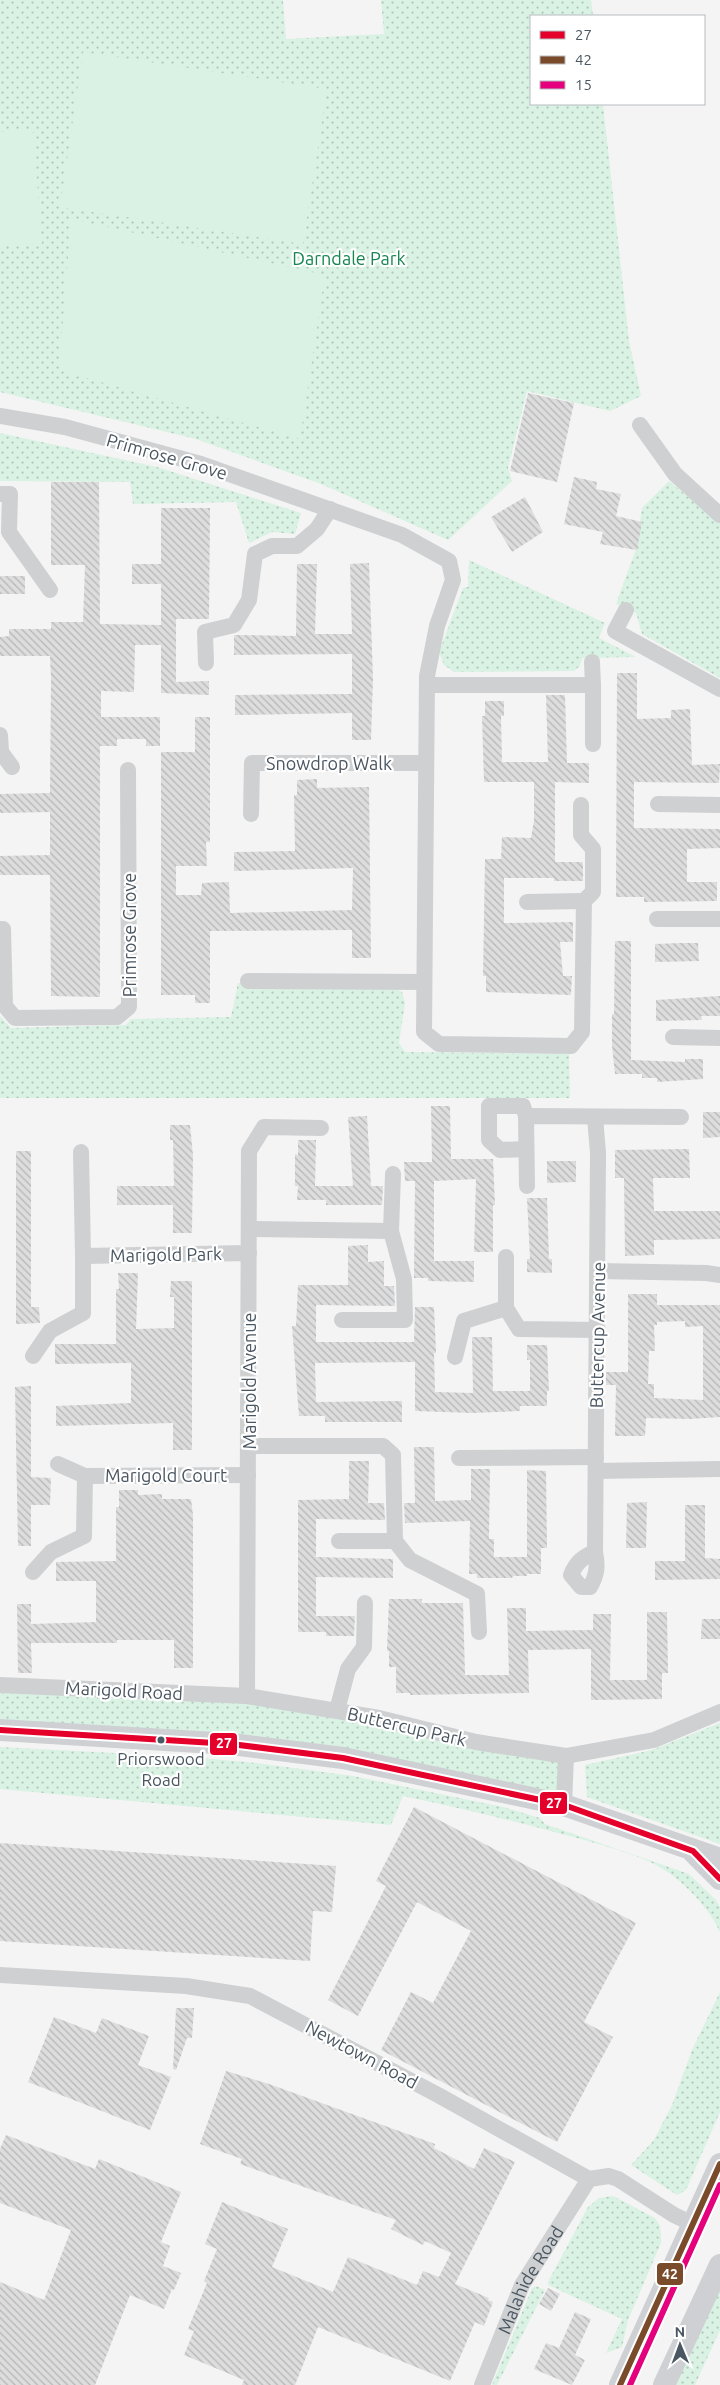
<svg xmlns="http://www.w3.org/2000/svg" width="720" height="2385" viewBox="0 0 720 2385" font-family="Ubuntu,sans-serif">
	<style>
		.green { fill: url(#green-dots) }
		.pitch { fill: #d9f2e3 }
		.building { fill: url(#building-back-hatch); fill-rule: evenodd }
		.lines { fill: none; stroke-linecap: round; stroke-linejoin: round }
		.street { stroke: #ced0d2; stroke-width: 16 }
		.secondary { stroke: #ced0d4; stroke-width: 22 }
		.bus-1-casing { stroke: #fff; stroke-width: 10 }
		.bus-2-casing { stroke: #fff; stroke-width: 10 }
		.bus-3-casing { stroke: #fff; stroke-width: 10 }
		.bus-1 { stroke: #e4002b; stroke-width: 6 }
		.bus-2 { stroke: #7a4b2a; stroke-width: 6 }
		.bus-3 { stroke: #e5007d; stroke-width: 6 }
		.bus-dot { fill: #4a5661; stroke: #fff; stroke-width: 2 }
		.labels { text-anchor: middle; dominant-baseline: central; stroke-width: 4.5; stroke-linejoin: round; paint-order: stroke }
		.bus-label { font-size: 17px; fill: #4a5661; stroke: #fff }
		.park-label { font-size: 18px; fill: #17864f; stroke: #fff }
		.street-label { font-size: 18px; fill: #4a5661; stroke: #fff }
		.line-badge { stroke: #fff; stroke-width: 2 }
		.badge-label { font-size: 14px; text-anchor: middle; font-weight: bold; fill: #fff }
	</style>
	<defs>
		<pattern id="green-dots" width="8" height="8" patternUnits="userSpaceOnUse" patternTransform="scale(1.25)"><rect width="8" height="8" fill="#d9f2e3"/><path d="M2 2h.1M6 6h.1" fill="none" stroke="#b2c7bb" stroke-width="1.8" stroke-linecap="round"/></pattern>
		<pattern id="building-back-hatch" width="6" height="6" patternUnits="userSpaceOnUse" patternTransform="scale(1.25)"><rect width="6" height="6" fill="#ddddde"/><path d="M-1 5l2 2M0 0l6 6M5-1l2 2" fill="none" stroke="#b5b6b7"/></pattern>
	</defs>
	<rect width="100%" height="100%" fill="#f4f4f4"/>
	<path class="green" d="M0,0H283L286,39L384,34L381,0H591L593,16H531V104H603L629,341L641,396L610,411L527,391L508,468L512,481L448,540L321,484L196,439L0,392Z
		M0,433L157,467L301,513L295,534L272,532L249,543L236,502L133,504L130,482L0,481Z
		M669,481L720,523V678L642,634L636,613L616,604L636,549L642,508Z
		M469,560L605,623L599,638L636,657L582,658L580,666L574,671L454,672L444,665L439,652L463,588L468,587Z
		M238,983L386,984L402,992L405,1003L399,1043L405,1052L569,1054L570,1098H0V1016L11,1028L126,1025L131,1019L231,1017Z
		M0,1686L247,1696L566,1756L563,1805L343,1758L0,1730Z
		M720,1723V1844L587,1797L585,1765L652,1750Z
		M0,1747L190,1757L256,1763L353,1776L503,1807L540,1818L545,1824L689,1874L716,1900L720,1907V1932C708,1905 676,1873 648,1861C620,1849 588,1841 558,1833C506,1819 455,1807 403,1796L391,1825L0,1789Z
		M720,1992V2112L686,2190L677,2195L631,2165L654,2140L672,2105L692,2050Z
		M613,2196L655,2218L660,2226L661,2236V2243L628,2320L622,2347L606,2353L622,2319L548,2285V2282L588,2207L599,2198Z
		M720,2266V2330L695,2385H664Z
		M536,2286L545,2290L497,2385H492L532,2288Z"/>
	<path class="pitch" d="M83,52L327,89L303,244L60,207Z
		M33,129L42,243L0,246V132Z
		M71,219L325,275L300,439L59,370Z"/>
	<path class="building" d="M528,393L574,403L557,482L510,471Z
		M574,477L597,482L596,489L621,494L616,516L642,522L637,550L600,544L603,532L564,524Z
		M51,482H99L100,624L161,625V584H132V564H161V508H210L209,619H176V682L209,681V695L161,693V645H135L134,692L101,691V717H160V746H146V739H117V746H100V997L51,996L50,875H0V856L50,855V812L0,813V794L50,793L51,679L50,656H0V637L9,636V629H51V622H83L85,565H51Z
		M525,497L543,532L512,552L491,517Z
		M369,563L373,679L371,740H352V713L235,715V695L352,694V654L234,655V635L296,636L297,564H317L315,634H352L350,564Z
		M0,576H25V594H0Z
		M617,673H637V719L671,718V710L690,709L692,765L720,764L719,783L634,782V828L720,829V848L687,849V882H717V901L644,902V897H616Z
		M546,695H565L567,763H589V783L555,782V862H583V881H554V878H504V923L573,922V942H560L563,976H572L571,995L486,992V976H483L485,859H501L502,837L531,838L534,821V782H484L482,716H485V701H504V716H501L502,762H548Z
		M195,717H210V842H206L207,866H176V895H201L202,883L229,882L230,913L352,910L353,868L234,871V852L295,851L294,795H297V780L317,779V788L369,787L371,958H352V930L210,931V1003H195V995H161V752H195Z
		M615,941H631V1060L685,1062V1059H703V1079L657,1082V1078H642V1074H615L612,1046V1014H614Z
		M681,943H698L699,961L655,962V944Z
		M720,996V1016H701L702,1020L656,1021V1000Z
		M431,1106H450L451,1159H493L495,1205H493V1252H474L476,1179L434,1181V1261H474V1282L428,1281V1278H414L415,1181H405L404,1162H432Z
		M703,1112H720V1137L703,1138Z
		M367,1116L371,1186H383L382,1205H326V1200H297L298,1186H295V1154L298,1155V1140H316L315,1186H353L348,1117Z
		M170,1125H190L193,1155L192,1233H173V1205H117V1186H174L173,1140H170Z
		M689,1149L690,1178H653L654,1211H720V1239L654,1240V1255L625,1256L624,1178H615V1150Z
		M16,1151H31V1307H39L40,1323L16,1324Z
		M547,1161H576V1182L547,1183Z
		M527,1198H547L549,1259H552V1273L527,1272V1259H530Z
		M368,1245V1262L384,1261V1286H394L395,1306L316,1305V1342H414L415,1307H434L436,1353H434L435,1392L473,1393L472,1337H492L493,1391H530V1360H527V1345H547L549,1391H547V1406H520V1411L473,1413L415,1411V1362L315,1363L316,1402L402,1401V1422H325V1416H299L292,1326H296L298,1285H348V1246Z
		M118,1273H138L136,1329L174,1328V1297H170L171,1281H192V1450H173V1423L56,1426V1406L131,1403V1363L55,1364V1344H116V1289H119Z
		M628,1294H657V1305H720V1417L690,1419L646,1418L645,1436H615L616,1385H606V1372H628ZM685,1321V1327L703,1326V1400L654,1398V1384H648L649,1351H655L654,1325H657V1322Z
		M31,1386V1477L51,1478L50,1505H31V1546H18L15,1387Z
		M414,1447H434L435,1501L471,1500V1469H490L489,1539H494V1557H527V1470L546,1471L547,1548H541V1574H527V1576H513L512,1578H477V1574H469L470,1521L405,1523L404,1503H415Z
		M349,1461H369L368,1503H384L385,1520L316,1519V1557L393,1559V1578L316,1577V1616H355L354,1636H326V1632H298V1500L349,1499Z
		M119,1490H138V1495L162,1494V1499H191L193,1515V1668H174V1640H117V1643H31L32,1673H18L17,1604H31V1624L96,1622V1581H56V1562L116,1561V1507H119Z
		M647,1502L646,1548H626L627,1503Z
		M685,1505H705V1558L720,1559V1579L655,1580V1561H685Z
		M389,1599H422V1603H463L465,1675H509L507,1608H526V1631L593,1630V1614H611L610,1680H647V1612H667L668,1673H662V1699L591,1700V1649L528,1650L529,1693L410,1695V1693H396V1667H389V1651H387Z
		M702,1619H720V1639H701Z
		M414,1807L636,1923L584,2022L613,2037L557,2142L381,2050L411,1992L433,2003L471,1931L417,1902L358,2016L328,2000L386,1886L376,1881Z
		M0,1843L336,1866L332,1912L313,1911L310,1961L0,1941Z
		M176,2008H194L192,2038H187L176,2070L173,2069Z
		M54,2017L96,2033L102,2018L149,2036L138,2065L171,2077L150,2130L28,2082Z
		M226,2071L269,2084L435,2144L434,2148L474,2169L484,2148L515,2162L455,2284L489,2298L488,2300L493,2302L484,2326L475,2322L450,2381L318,2327L295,2385H242L244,2380L184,2355L194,2331L188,2329L207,2283L204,2281L217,2249L205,2244L222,2202L288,2229L272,2267L333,2292L348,2257L417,2285L423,2271L439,2277L451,2253L425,2241L423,2245L391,2229L396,2220L240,2164L242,2159L200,2144Z
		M6,2135L95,2169L99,2159L181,2192L161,2242L170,2246L163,2266L181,2273L174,2290L172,2289L164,2309L130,2295L95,2385H0V2282L44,2300L71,2230L0,2203V2149Z
		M548,2288L560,2294L551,2311L539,2304Z
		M575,2312L591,2319L575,2355L585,2360L572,2385L534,2369L546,2343L559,2348Z"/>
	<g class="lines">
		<g class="street">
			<path d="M0,416L65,427L201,464L402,535L449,561L453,580L437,626L427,676L424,1032L439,1044L571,1046L582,1032L584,901L593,892V849L581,835V805"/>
			<path d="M640,425L675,474L720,515"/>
			<path d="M0,494H10L9,532L50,590"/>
			<path d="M626,610L615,631L720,689"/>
			<path d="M592,662L593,685"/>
			<path d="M206,663L205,632L234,625L249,600L255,554L272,546H297L317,529L330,509"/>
			<path d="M427,685H593V744"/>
			<path d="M0,735L1,752L12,767"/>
			<path d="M658,804L720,805"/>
			<path d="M251,814L252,763H426"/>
			<path d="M527,902L584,901"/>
			<path d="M657,919H720"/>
			<path d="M0,929H3L5,1006L15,1018L117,1017L129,1007L128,770"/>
			<path d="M248,981L424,982"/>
			<path d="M673,1037L720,1038"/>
			<path d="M526,1116L523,1106H489V1140L500,1150L526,1149"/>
			<path d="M81,1152L83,1256L249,1253"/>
			<path d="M527,1186L526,1116L681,1117"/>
			<path d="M249,1229L391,1231"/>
			<path d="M598,1271L706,1273L720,1275"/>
			<path d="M506,1308V1257"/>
			<path d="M342,1320H405L404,1279L391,1231L393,1174"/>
			<path d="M33,1356L50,1331L83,1313V1256"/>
			<path d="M455,1357L464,1321L506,1308L519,1329L598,1330"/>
			<path d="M249,1446H383L393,1455L395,1541L410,1560L477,1594L479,1632"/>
			<path d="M459,1458L596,1457"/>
			<path d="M58,1464L85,1476"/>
			<path d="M596,1471L720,1469"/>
			<path d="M339,1541H395"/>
			<path d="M595,1552C582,1557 576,1563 571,1575L581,1587H590C597,1575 598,1566 595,1552L598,1153L595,1117"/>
			<path d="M33,1572L51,1552L84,1536L85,1476L248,1475"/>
			<path d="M0,1685L247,1696L379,1718L476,1742L566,1756L654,1740L720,1712"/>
			<path d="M247,1696L249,1151L264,1127L321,1128"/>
			<path d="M337,1710L348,1669L364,1647L365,1603"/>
			<path d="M564,1805L566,1756"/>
			<path d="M0,1975L186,1986L250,1996L438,2095L589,2179L609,2176L618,2179L674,2215L693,2224"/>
			<path id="s1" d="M482,2385L522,2285L589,2179"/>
		</g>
		<path class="secondary" d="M0,1730L231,1744L343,1758L564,1805L720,1859
			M693,1852L720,1879
			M620,2385L720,2164
			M664,2385L720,2265"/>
		<g class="bus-1-casing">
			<path id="bus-1" d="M0,1730L231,1744L343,1758L564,1805L693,1851L720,1879"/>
		</g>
		<g class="bus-2-casing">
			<path id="bus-2" d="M620,2385L720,2164"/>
		</g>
		<g class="bus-3-casing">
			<path id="bus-3" d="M630,2385L720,2185"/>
		</g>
		<use href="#bus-1" class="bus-1"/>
		<use href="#bus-2" class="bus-2"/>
		<use href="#bus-3" class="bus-3"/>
	</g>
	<circle class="bus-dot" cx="161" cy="1740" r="4.5"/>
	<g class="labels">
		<g class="bus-label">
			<text x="161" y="1758">Priorswood<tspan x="161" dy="21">Road</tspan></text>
		</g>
		<g class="park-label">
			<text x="349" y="258">Darndale Park</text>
		</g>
		<g class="street-label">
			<text transform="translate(167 456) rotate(16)">Primrose Grove</text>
			<text x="329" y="763">Snowdrop Walk</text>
			<text transform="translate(129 935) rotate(-90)">Primrose Grove</text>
			<text transform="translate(166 1254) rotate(-1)">Marigold Park</text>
			<text transform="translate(597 1335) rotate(-89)">Buttercup Avenue</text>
			<text transform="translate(249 1381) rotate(-90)">Marigold Avenue</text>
			<text x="166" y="1475">Marigold Court</text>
			<text transform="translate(124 1690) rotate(3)">Marigold Road</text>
			<text transform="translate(407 1726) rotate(13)">Buttercup Park</text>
			<text transform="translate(362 2054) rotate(28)">Newtown Road</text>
			<text stroke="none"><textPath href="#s1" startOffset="116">Malahide Road</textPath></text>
		</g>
	</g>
	<g class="line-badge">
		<rect x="209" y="1732" width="29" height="24" rx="5" fill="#e4002b"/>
		<rect x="539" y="1791" width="29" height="24" rx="5" fill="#e4002b"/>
		<rect x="656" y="2262" width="28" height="24" rx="5" fill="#7a4b2a"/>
	</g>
	<g class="badge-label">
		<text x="224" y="1748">27</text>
		<text x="554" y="1808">27</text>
		<text x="670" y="2279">42</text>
	</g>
	<rect x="530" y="15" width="175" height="90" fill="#ffffff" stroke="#b7bbc0"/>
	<rect x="540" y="31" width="25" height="8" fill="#e4002b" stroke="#b7bbc0"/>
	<text x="575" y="40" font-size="15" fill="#4a5661">27</text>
	<rect x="540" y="56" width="25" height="8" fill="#7a4b2a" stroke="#b7bbc0"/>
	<text x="575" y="65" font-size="15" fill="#4a5661">42</text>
	<rect x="540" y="81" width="25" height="8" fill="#e5007d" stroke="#b7bbc0"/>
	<text x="575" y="90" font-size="15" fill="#4a5661">15</text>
	<g transform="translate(680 2345) rotate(359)" stroke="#ffffff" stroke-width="4" paint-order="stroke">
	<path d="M0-4L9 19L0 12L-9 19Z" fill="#4a5661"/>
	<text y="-8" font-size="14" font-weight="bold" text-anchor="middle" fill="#4a5661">N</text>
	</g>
</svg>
